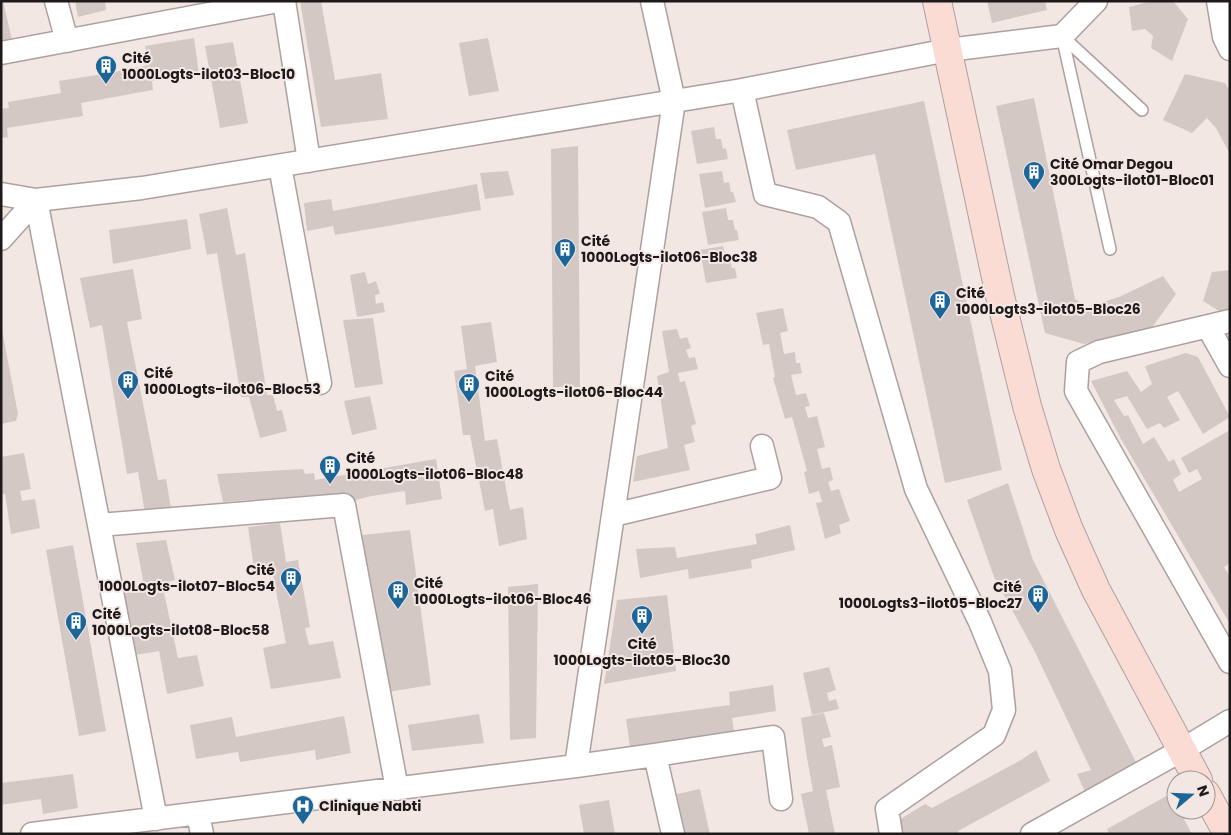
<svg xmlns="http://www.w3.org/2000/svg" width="1231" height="835" viewBox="0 0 1231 835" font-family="Poppins,sans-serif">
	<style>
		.building { fill: #d4c8c5 }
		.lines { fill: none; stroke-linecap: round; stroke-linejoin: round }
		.service-casing { stroke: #aca19e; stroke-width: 14 }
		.minor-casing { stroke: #aca19e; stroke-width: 25 }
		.secondary-casing { stroke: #aca19e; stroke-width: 30 }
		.service { stroke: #fff; stroke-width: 11 }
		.minor { stroke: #fff; stroke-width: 22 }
		.secondary { stroke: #fbdcd5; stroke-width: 28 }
		.labels { text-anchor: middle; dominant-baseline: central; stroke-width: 4; stroke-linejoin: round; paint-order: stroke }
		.poi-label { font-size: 14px; font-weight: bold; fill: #1e1a19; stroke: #f3e7e4; text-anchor: start }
	</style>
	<rect width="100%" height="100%" fill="#f3e7e4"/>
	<path class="building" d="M1,1H3L12,40L1,43Z
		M75,1H105L106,10L78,17Z
		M300,1H321L335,80L381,73L388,119L321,127Z
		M987,1H1045L1047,10L992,23Z
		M1151,1H1173L1188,19L1172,61L1151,48L1153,36L1145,29L1132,31L1129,7Z
		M194,38L199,74L152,81L153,90L81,103L83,116L7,128L8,137L1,138V109L9,108L8,102L61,93L59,81L109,73L149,65L145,46Z
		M488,38L499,91L469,96L459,43Z
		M233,42L248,123L220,128L205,46Z
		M1185,74L1225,83L1230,91V154L1216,128L1207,118L1192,133L1163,120Z
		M1034,98L1075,299L1087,307L1119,297L1163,276L1176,294L1151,329L1084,344L1045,333L996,106Z
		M924,101L1002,470L945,483L875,154L796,170L787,130Z
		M714,127L716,139H721L723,149L726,148L728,159L697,164L691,131Z
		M578,146L580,387H553L551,149Z
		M508,171L514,195L485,199L480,173Z
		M722,171L724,183L729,182L731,192H733L736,202L705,208L699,174Z
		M477,184L481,210L335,235L333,226L307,231L304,203L331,199L333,211Z
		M227,208L236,255L245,253L267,395H273L277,411L282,410L287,431L260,438L249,397H241L217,253L207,255L199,214Z
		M726,208L728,220H733L735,230H737L739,240L708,245L702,212Z
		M187,219L191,249L113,264L109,230Z
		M723,246L726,258H730L732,268H735L737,278L706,283L700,250Z
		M133,269L142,319L127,322L158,480L166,479L171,508L145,513L138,472L127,474L102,325L90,328L80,278Z
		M1230,270V311L1222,313L1203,301L1212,272Z
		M365,272L368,284L376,281L380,294L375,295L376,304L383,302L385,312L357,317L350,275Z
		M783,308L788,331L780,333L784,354L795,352L796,363H800L802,373L791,375L796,395L806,393L810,406L805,407L808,418L817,416L825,447L817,449L822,469L830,467L833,480L828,482L831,491L839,489L850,521L839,525L841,533L825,539L816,503L822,502L819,491L809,494L804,472L807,471L792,417L785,419L773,378L775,377L769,344L763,345L756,313Z
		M373,318L383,384L355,388L343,320Z
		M491,322L497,362L475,366L485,441L497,439L510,510L523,507L527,539L499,546L493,509L485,511L470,435H463L454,371L467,369L461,326Z
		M677,329L680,339L687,337L691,348L686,350L689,358L695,357L698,369L678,373L680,382L685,381L696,424L691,426L695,442L684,445L690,470L633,482L637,456L668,448L657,376L669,372L662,331Z
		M1,330H2L18,414L16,421L1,424Z
		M1186,353L1198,357L1230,417L1203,434L1178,391L1167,397L1180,420L1164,428L1160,423L1147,429L1127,396L1114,400L1124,416L1128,415L1143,444L1154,437L1169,462L1174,459L1181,474L1173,480L1179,492L1202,479L1197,469L1189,473L1181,458L1230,430V563L1224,567L1230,577V624L1121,439L1091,381L1127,371L1141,392L1152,384L1145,366Z
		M370,396L377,429L352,435L344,401Z
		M24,453L31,489L20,491L22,501L35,499L40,528L11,534L5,494H1V457Z
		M436,459L442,499L406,505L405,491L372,496L330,506L328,494L223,502L217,474L303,469L305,474L314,473L315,480Z
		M1008,483L1033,560L1137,764L1086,794L1077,774L1091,770L1034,650L994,577L967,500Z
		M280,523L286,562L298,560L310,627L305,628L309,645L333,641L341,678L271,689L263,648L286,643L271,565L254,568L248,527Z
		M790,525L795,550L751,560L752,568L689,579L688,569L640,578L636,549L675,547L677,558L757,544L755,534Z
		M410,530L431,685L388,692L362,535Z
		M166,540L175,580L162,583L178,658L197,655L204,686L167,694L159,651L135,655L123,588L144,585L136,543Z
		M73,545L106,731L79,736L46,550Z
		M538,584L536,738L510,740L508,587Z
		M667,595L676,671L604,684L617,600Z
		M829,667L836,690L827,693L829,701L836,699L839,709L812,715L803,673Z
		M773,685L776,711L732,718L734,731L630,747L626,719L730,705L729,692Z
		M824,713L831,737L822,739L824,747L832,745L840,787L826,790L835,834H809L801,794L813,791L807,758L801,718Z
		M479,714L484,743L412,751L408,725Z
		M344,716L351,753L316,760L315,750L240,762L238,752L196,759L190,725L232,717L236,737Z
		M1036,750L1050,781L958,831L959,834H892L889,826L925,804L932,808L1021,760Z
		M73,774L78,808L43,814L41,799L1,805V783Z
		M700,789L710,834H685L677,794Z
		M1170,794L1176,805V810H1179L1192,834H1109L1107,829Z
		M609,800L615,834H584L579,805Z"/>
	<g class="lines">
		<g class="service-casing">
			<path id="service" d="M1062,36L1110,249
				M1062,36L1142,110"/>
		</g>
		<g class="minor-casing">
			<path id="minor" d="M56,1L67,41
				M284,1L309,161
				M1218,1L1224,37L1230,49
				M1,53L278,1
				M742,90L765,194L818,207L839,222L916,489L980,622L1000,671L1004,710L994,735L887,809L891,834
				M280,166L320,383
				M1,194L36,200L142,188L742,90L948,50L1062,36L1096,1
				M36,200L156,819
				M1,239L36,200
				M1230,321L1099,352L1078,362L1076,391L1230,662
				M1208,327L1230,366
				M613,515L770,478L762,446
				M99,525L344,505L397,789
				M655,755L673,834
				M576,766L674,101L652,1
				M198,814L202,834
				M32,834L576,766L655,755L773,737L781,799
				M1032,834L1182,750L1230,721"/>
		</g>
		<g class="secondary-casing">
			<path id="secondary" d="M937,1L1000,296L1027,406L1046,469L1069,530L1096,590L1198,780
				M1206,794L1228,834"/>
		</g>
		<use href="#service" class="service"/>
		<use href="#minor" class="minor"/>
		<use href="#secondary" class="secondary"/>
	</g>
	<defs>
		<g id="building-pin" transform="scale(1.125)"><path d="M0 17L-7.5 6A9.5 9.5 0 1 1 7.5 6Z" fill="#1b6599" stroke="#f3e7e4"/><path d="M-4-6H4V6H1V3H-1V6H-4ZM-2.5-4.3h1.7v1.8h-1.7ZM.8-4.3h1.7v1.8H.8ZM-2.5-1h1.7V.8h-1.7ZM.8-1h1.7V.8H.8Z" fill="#fff"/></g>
		<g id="hospital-pin" transform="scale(1.125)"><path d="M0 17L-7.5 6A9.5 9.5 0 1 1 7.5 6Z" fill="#1b6599" stroke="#f3e7e4"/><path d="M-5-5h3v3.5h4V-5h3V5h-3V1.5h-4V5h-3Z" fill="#fff"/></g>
	</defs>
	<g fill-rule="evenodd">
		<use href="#building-pin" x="106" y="66"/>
		<use href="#building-pin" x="1034" y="172"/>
		<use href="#building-pin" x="565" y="249"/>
		<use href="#building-pin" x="940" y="301"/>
		<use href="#building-pin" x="128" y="381"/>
		<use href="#building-pin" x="469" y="384"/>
		<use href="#building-pin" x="330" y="466"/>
		<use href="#building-pin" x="291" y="578"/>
		<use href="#building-pin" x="398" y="591"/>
		<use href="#building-pin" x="1038" y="595"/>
		<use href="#building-pin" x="642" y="616"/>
		<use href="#building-pin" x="76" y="622"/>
		<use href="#hospital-pin" x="303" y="806"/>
	</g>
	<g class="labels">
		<g class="poi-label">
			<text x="122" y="58">Cité<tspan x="122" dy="16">1000Logts-ilot03-Bloc10</tspan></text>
			<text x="1050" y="164">Cité Omar Degou<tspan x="1050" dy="16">300Logts-ilot01-Bloc01</tspan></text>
			<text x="581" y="241">Cité<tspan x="581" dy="16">1000Logts-ilot06-Bloc38</tspan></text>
			<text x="956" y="293">Cité<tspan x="956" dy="16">1000Logts3-ilot05-Bloc26</tspan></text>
			<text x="144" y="373">Cité<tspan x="144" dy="16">1000Logts-ilot06-Bloc53</tspan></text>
			<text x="485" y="376">Cité<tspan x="485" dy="16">1000Logts-ilot06-Bloc44</tspan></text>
			<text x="346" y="458">Cité<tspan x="346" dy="16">1000Logts-ilot06-Bloc48</tspan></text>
			<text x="275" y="570" text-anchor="end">Cité<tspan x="275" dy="16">1000Logts-ilot07-Bloc54</tspan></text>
			<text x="414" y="583">Cité<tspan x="414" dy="16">1000Logts-ilot06-Bloc46</tspan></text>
			<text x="1022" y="587" text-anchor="end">Cité<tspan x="1022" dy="16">1000Logts3-ilot05-Bloc27</tspan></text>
			<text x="92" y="614">Cité<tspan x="92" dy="16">1000Logts-ilot08-Bloc58</tspan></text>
			<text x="642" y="644" text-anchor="middle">Cité<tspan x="642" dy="16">1000Logts-ilot05-Bloc30</tspan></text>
			<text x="319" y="806">Clinique Nabti</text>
		</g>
	</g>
	<rect width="1231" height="835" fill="none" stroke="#1e1a19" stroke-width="5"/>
	<g transform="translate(1191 795) rotate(71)"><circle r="24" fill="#f3e7e4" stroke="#9e9593"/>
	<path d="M0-4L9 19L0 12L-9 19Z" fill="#1b6599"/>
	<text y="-8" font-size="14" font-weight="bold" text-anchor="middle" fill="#1e1a19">N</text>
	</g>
</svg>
